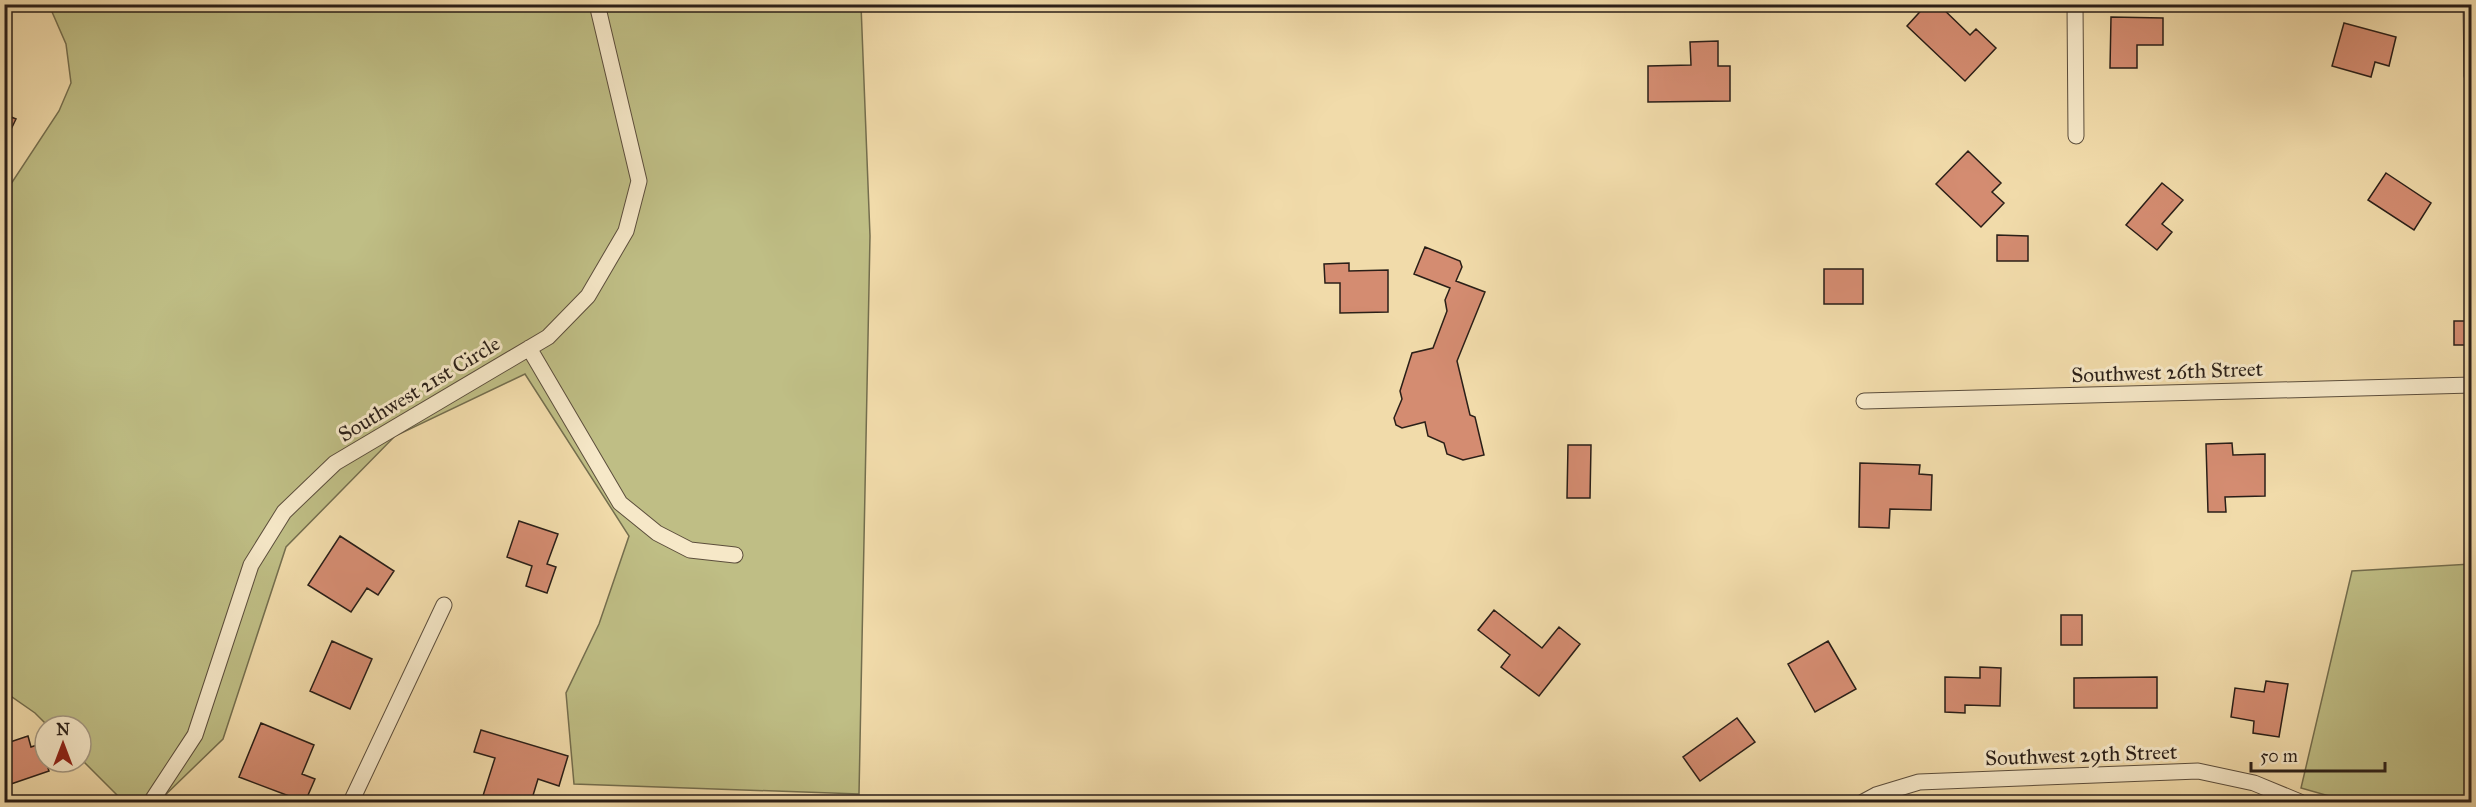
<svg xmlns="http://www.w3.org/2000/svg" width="2476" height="807" viewBox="0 0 2476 807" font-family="'IM FELL Great Primer',serif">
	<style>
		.green { fill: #bfbe85; stroke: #746e4e; stroke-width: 1.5 }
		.building { fill: #d48c71; stroke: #2a1f18; stroke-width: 1.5 }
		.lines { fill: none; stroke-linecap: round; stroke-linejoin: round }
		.minor-casing { stroke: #5c4e3c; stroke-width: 17 }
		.minor { stroke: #f6e8c8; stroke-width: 15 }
		.labels { text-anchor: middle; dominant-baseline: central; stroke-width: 6; stroke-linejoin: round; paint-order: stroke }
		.street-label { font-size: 21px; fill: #2a1f18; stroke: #f6e8c8 }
	</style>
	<rect width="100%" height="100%" fill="#f1dbaa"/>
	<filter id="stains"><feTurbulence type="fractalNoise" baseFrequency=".00333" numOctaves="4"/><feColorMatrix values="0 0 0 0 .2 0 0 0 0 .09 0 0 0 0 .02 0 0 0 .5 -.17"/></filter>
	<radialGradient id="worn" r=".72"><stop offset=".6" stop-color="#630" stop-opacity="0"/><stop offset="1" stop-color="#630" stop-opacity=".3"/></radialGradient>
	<path class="green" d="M49,5H861L870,236L859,794L574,784L566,693L599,624L629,536L525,374L395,436L286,547L223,739L158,802H124L81,759V726H48L35,713L5,692V193L59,111L71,83L66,44Z
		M2471,564V802H2350L2301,788L2352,571Z"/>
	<path class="building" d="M1927,4H1938L1970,35L1976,29L1996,48L1965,81L1907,26Z
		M2111,17L2163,18V45H2137V68H2110Z
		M2344,23L2396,37L2389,66L2375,62L2371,77L2332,66Z
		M1718,41V66H1730V101L1648,102V66L1691,65L1690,42Z
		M4,114L16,119L4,144Z
		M1968,151L2001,183L1992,192L2004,203L1981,227L1936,184Z
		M2386,173L2431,203L2414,230L2368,200Z
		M2162,183L2183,200L2162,224L2172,232L2157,250L2126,225Z
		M1997,235L2028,236V261H1997Z
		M1425,247L1460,261L1462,267L1456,281L1485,292L1457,361L1470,415L1475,417L1484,455L1463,460L1447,454L1444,443L1428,436L1425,422L1402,428L1396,425L1394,418L1402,399L1400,391L1412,353L1433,348L1447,311L1445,300L1450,288L1414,274Z
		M1349,263V271L1388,270V312L1340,313V283H1325L1324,264Z
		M1824,269H1863V304H1824Z
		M2465,295H2472V355H2466V345H2454V321H2465Z
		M2232,443L2233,455L2265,454V496L2225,497L2226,512H2208L2206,444Z
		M1568,445H1591L1590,498H1567Z
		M1860,463L1920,465L1919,474L1932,475L1931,510L1890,509L1889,528L1859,527Z
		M519,521L558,534L547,564L556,567L547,593L526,586L532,566L507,557Z
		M340,536L394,571L378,595L367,588L351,612L308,585Z
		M1494,610L1542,648L1559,627L1580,644L1539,696L1501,667L1510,655L1478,630Z
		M2061,615H2082V645H2061Z
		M332,641L372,659L350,709L310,691Z
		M1828,641L1856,689L1815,712L1788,664Z
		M1980,667L2001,668L2000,706L1965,705V713L1945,712V677L1980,678Z
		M2157,677V708H2074V678Z
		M2266,681L2288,684L2279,737L2253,733L2254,721L2231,717L2235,688L2264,692Z
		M1737,718L1755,742L1700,781L1683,757Z
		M261,723L314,745L302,774L315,779L305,802L239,777Z
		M481,730L568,756L559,786L538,779L531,802H481L495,758L474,752Z
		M28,736L31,747L40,744L49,771L11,784L7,771L4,772V744Z
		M26,798H72V802H26Z"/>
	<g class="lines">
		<g class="minor-casing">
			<path id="minor" d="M2075,4L2076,136
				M2471,4L2472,76
				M529,348L620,503L657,533L690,550L735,555
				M1864,401L2472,385
				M151,802L195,735L251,565L284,512L335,463L548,337L588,296L626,231L639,181L597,4
				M351,802L444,605
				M1863,802L1876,795L1919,782L2198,771L2254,783L2300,802"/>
		</g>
		<use href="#minor" class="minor"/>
	</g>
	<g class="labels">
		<g class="street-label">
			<text transform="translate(2167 372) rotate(-2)">Southwest 26th Street</text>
			<text transform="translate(419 389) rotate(-31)">Southwest 21st Circle</text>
			<text transform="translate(2081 755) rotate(-2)">Southwest 29th Street</text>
		</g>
	</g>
	<rect width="2476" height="807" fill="none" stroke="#f1dbaa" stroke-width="24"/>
	<rect x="6" y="6" width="2464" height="795" fill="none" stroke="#2a1f18" stroke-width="3"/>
	<rect x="12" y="12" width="2452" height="783" fill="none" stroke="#2a1f18" stroke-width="1.5"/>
	<g transform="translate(63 744)"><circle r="28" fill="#f6e8c8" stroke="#a49882" stroke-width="1.5"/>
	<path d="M0-4.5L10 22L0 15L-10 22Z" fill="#8f2418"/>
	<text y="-9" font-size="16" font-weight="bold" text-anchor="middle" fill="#2a1f18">N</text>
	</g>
	<path d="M2251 762v9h134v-9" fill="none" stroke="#2a1f18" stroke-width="3"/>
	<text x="2260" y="762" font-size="18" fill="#2a1f18" stroke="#f6e8c8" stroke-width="4.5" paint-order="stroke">50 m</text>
	<rect width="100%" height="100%" filter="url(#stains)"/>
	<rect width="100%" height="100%" fill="url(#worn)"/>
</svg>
